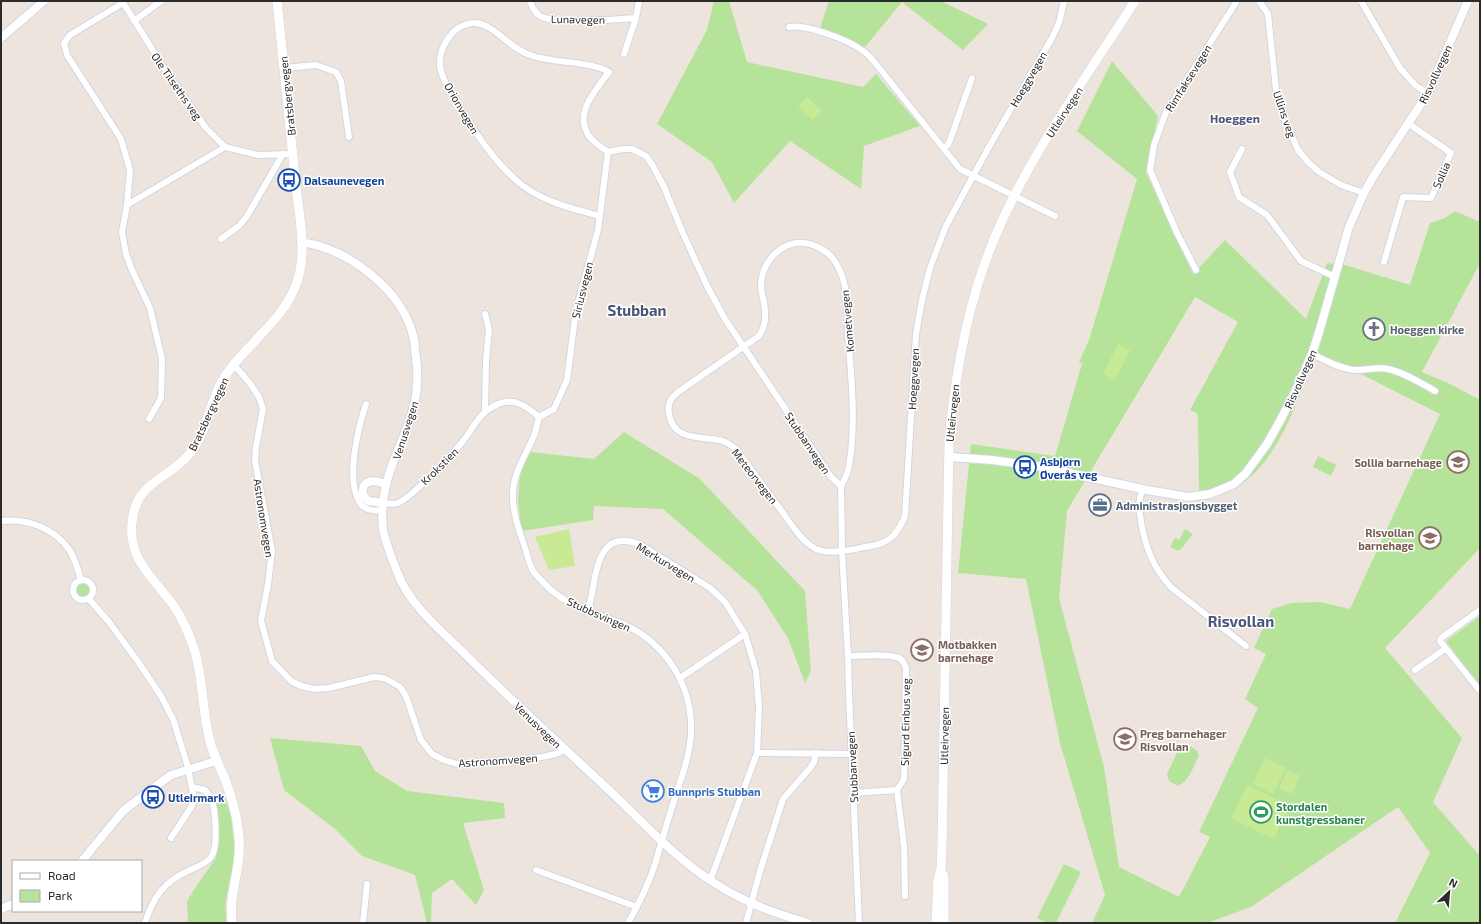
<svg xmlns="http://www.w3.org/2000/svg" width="1481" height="924" viewBox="0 0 1481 924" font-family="'Exo 2',sans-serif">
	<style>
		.green { fill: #b5e39a; fill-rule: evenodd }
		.pitch { fill: #c9ea95 }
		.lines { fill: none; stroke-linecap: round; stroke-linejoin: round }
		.minor-casing { stroke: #d2d6e3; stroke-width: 8 }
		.tertiary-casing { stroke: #d2d6e3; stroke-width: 10 }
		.secondary-casing { stroke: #d2d6e3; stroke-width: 10 }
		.minor { stroke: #fff; stroke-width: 6 }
		.tertiary { stroke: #fff; stroke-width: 8 }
		.secondary { stroke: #fff; stroke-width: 9 }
		.labels { text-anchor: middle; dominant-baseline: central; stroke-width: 3; stroke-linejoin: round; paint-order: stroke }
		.street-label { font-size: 11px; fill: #2b2b2b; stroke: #fff }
		.transit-label { font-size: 11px; font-weight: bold; fill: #164399; stroke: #fff; text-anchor: start }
		.worship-label { font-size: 11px; font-weight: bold; fill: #5b616d; stroke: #fff; text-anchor: start }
		.education-label { font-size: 11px; font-weight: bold; fill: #785e54; stroke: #fff; text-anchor: end }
		.service-label { font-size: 11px; font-weight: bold; fill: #4e5e75; stroke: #fff; text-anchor: start }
		.shop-label { font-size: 11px; font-weight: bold; fill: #366cbe; stroke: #fff; text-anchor: start }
		.leisure-label { font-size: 11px; font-weight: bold; fill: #27864d; stroke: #fff; text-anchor: start }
		.neighbourhood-label { font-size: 12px; font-weight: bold; fill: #4b557b; stroke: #fff }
		.district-label { font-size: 15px; font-weight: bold; fill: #4b557b; stroke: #fff }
	</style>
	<rect width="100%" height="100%" fill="#ede5dd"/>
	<path class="green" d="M714,1H729L747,62L863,87L876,74L920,126L864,146L861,189L790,141L734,203L712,162L657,124L707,30Z
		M829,1H941L988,24L963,50L902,2L865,47L820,28Z
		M1112,61L1158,116L1146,173L1193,274L1225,240L1306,319L1327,263L1345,265L1410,285L1430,223L1445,218L1455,211L1480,222V263L1422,372L1450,384L1480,400V548L1385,648L1462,738L1433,802L1480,856V923H1395L1430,853L1398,807L1251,907L1207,923H1092L1105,895L1060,743L1026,579L958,573L971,444L1055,456L1082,364L1079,362L1089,340L1137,179L1077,131ZM1195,297L1238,322L1190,410L1197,413L1198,419L1199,494C1209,492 1231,490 1238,486C1280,460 1297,400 1314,357L1353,370L1440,414L1350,609L1320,602L1291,603L1272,609L1254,648L1266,654L1245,699L1258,708L1199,832L1210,837L1179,897L1119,867L1104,767L1059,598L1067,511Z
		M624,432L700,479L805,591L811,671L805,683L788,638L757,590L663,509L594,506L593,520L522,531L518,502L520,471L530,452L594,459Z
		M1318,456L1336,465L1331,476L1313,467Z
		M1185,529L1193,534L1182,548L1178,551L1170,547L1175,538L1179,540Z
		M75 591a8 8 0 1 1 16 0a8 8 0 1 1-16 0Z
		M1480,616V686L1476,682L1446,641Z
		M270,738L361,746L375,771L407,791L504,803L505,818L463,823L484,890L476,905L452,879L432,893L431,923H427L415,875L362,856L335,829L284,790Z
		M1180,746L1187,750L1189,746L1196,750L1199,755C1194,766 1189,781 1178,786L1169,781L1167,774Z
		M224,795L231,817L235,853L225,905L227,923H188L187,902L193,891L216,858L217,831L214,798Z
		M1064,864L1081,872L1056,923H1048L1037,918Z"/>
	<path class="pitch" d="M807,97L822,111L813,120L798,106Z
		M1118,344L1130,350L1115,380L1103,374Z
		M569,529L575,566L549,570L535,537Z
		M1265,758L1286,768L1273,794L1253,784Z
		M1288,770L1300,776L1292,794L1279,788Z
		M1247,785L1290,806L1274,839L1231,818Z"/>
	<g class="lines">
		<g class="minor-casing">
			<path id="minor" d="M122,1L169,76L206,128L225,147L258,155L293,154
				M530,1C532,7 535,13 540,16C554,25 617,19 636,18
				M1259,1L1268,14L1276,90L1286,123L1298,150L1308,162L1319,172L1341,185L1364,193
				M1361,1L1400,68L1416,86L1428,93
				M123,3L70,35L64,43L67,55L121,139L130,170L127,205L122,232L126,254L132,270L150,308L162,359L161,398L149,419
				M134,21L161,1
				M789,27C806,24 849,40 863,51C868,54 872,59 876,64L960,169L1055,216
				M624,54L636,18L639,1
				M284,68L316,65L336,72L341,81L349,137
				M944,149L949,143L972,78
				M1242,149L1230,172L1239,197L1267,215L1301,261L1335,277
				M608,152L623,149H632L646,156L653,166L664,187L682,231L707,286L725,319L831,477L841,486L842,551L848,656L849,694L859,923
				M127,205L225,147
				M600,216C573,209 544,202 522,185C494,163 475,132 457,102C450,90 439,75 440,61C440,52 445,42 450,36C456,28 466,22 476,23C497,26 508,48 530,55C554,64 588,60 609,72C596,90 573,113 589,136C593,142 602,148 608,152
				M221,239L239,226L247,216L283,154
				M1384,262L1403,197L1431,198L1451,153L1409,124
				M1196,270L1177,233L1150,170L1154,145L1166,112L1237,1
				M1312,354C1325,360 1340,369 1355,370C1366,371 1377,366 1388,369C1405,373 1421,383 1435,391
				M234,365L249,382L259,397L263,409L256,447L255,461L272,551L268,584L261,621L272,661L291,681L301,686L315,689L329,688L374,677L383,678L388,680L400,687L406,696L421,740L432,754L444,760L457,764L518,760L542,757L556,754L564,750
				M366,404C358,428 345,481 360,503C365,511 375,511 383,510
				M485,412L486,361L489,329L485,314
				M539,417L554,409L567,380L576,310L598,230L608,152
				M841,486C846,478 849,470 850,460C856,418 851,375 848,333C847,311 849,285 837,265C830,251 812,241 796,243C776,246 761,266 761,286C761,290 762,294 763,298C766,312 767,324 759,336L678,392C671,398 667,404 669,414C674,443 703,435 723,441C728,443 732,446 736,449C750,468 764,487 778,506C788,519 801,542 816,549C830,555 850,550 865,547C887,544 896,538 905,516L916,334L922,300L930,268L946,226L990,145L1052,38L1059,23L1064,1
				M1143,489C1141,494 1139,501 1139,507C1139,512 1141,517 1141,522C1146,549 1153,568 1172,588L1246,646
				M383,503C388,503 393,505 398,503C413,496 447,460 459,446C468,436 475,421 485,412C487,410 490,409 492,407C512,396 524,404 539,417C537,424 536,432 533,438C525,456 514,472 513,492C512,507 517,525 522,539C526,549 528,562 533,571C535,574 538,577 541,580C563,606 593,612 623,624C666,643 693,686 691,733C690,757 680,781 673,804C668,819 664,835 659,850C653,876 641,900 628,923
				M1,521C27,518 55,528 70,551C75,559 78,570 81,580
				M73 590a10 10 0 1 1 20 0a10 10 0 1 1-20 0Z
				M89,599L109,622L139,663L161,696L173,719L187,764L194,798L192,806L171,838
				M1480,610L1441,638L1440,641L1480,691
				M588,611C597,582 593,525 641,545L710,588L725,602L745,634L756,671L759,707L757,753L710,881
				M848,656C860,656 889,653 899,658C903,660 904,664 906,668L904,779L897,790L853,793
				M1415,670L1445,649
				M680,678L745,634
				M757,753L851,754
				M897,790L904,846L905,896
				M536,870L637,907
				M145,923C153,897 164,882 188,871C196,867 205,865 211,857C219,847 215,811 212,800C210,796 207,793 205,790L192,787
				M363,923L367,884
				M746,923L760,871L783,799L810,768L814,762L816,753"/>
		</g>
		<g class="tertiary-casing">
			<path id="tertiary" d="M1,38L44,1
				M301,242C349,249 403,290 414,339C415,345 415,352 416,358C418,373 418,386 415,401C408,436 385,468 383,505C382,512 382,521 383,529C385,542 393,561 398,574C410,606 444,633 468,657C514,703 562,746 610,791C643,822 674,857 713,882C743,902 774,913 808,923
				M949,457L992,460L1037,466L1147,490L1189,497L1210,494L1234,484L1246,473L1267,444L1281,419L1297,388L1312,354L1320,329L1349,227L1364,193L1373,177L1428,93L1468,1
				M383,503L368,501C360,495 361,482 372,481C377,481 382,483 386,484
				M82,861L123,811L144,795L171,775L216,761
				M1,909L13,904"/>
		</g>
		<g class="secondary-casing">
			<path id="secondary" d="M943,874L944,879V923
				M232,923C228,894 242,867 239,838C238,818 232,798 225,779C219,765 212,752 209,737C202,709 203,679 195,652C190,636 183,620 174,606C155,579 128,561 132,523C135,480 170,480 191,452C207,432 209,405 221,383C241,347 284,322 297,282C308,251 298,210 295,177C289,118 283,60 277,1
				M936,923L938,879L941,869L942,846L949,441C956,365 970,290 1002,221C1038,143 1089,73 1135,1"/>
		</g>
		<use href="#minor" class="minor"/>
		<use href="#tertiary" class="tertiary"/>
		<use href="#secondary" class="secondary"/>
	</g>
	<defs>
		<g id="bus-ring" transform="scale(1.15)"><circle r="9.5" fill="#fff" stroke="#1a4fb4" stroke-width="1.5"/><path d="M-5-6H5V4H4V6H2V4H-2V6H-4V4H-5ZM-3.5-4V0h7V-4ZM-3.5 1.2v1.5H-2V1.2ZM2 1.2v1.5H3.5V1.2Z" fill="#1a4fb4"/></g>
		<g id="church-ring" transform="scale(1.15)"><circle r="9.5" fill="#fff" stroke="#6b7280" stroke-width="1.5"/><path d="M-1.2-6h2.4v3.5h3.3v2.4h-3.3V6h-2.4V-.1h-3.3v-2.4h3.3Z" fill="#6b7280"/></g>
		<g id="school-ring" transform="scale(1.15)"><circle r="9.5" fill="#fff" stroke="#8d6e63" stroke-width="1.5"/><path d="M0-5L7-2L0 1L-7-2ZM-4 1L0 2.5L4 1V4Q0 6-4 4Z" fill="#8d6e63"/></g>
		<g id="office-ring" transform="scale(1.15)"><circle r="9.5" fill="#fff" stroke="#5c6f8a" stroke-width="1.5"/><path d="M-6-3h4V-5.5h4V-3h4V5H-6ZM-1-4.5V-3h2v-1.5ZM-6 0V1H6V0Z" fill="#5c6f8a"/></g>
		<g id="supermarket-ring" transform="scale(1.15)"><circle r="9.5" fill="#fff" stroke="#3f7fe0" stroke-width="1.5"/><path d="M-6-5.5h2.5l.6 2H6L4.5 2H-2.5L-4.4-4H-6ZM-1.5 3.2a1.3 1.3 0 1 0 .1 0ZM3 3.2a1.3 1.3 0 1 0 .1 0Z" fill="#3f7fe0"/></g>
		<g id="stadium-ring" transform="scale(1.15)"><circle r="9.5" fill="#fff" stroke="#2e9e5b" stroke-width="1.5"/><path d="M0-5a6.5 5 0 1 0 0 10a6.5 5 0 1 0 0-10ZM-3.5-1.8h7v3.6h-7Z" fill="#2e9e5b"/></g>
	</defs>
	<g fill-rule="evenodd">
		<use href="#bus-ring" x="289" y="180"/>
		<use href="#church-ring" x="1374" y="329"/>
		<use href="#school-ring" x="1458" y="462"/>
		<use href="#bus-ring" x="1025" y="467"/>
		<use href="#office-ring" x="1100" y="505"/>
		<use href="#school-ring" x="1430" y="538"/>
		<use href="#school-ring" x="922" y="650"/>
		<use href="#school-ring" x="1125" y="739"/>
		<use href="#supermarket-ring" x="653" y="791"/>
		<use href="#bus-ring" x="153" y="797"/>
		<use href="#stadium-ring" x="1261" y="812"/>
	</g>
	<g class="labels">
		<g class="street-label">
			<text transform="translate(578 19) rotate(1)">Lunavegen</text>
			<text transform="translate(1435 74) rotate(-65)">Risvollvegen</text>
			<text transform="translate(1188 78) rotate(-58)">Rimfaksevegen</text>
			<text transform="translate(1028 79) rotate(-60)">Hoeggvegen</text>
			<text transform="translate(177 86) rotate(55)">Ole Tilseths veg</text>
			<text transform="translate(287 96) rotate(-96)">Bratsbergvegen</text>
			<text transform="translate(462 108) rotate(60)">Orionvegen</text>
			<text transform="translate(1064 112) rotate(-57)">Utleirvegen</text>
			<text transform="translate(1285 114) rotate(71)">Ullins veg</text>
			<text transform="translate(1441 175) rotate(-66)">Sollia</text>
			<text transform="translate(582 290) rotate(-76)">Siriusvegen</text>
			<text transform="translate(847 321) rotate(-95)">Kometvegen</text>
			<text transform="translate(913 379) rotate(-87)">Hoeggvegen</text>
			<text transform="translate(1300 379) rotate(-66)">Risvollvegen</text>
			<text transform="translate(952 413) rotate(-84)">Utleirvegen</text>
			<text transform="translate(208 414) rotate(-65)">Bratsbergvegen</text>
			<text transform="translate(405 430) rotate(-72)">Venusvegen</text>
			<text transform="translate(808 443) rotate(56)">Stubbanvegen</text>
			<text transform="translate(439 466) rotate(-45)">Krokstien</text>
			<text transform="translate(755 476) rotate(52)">Meteorvegen</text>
			<text transform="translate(264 518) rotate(81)">Astronomvegen</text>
			<text transform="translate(666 562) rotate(31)">Merkurvegen</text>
			<text transform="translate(599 614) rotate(24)">Stubbsvingen</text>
			<text transform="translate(905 722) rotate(-89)">Sigurd Einbus veg</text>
			<text transform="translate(538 725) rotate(44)">Venusvegen</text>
			<text transform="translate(944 736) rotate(-89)">Utleirvegen</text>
			<text transform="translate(498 760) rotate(-4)">Astronomvegen</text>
			<text transform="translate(852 767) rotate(-93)">Stubbanvegen</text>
		</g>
		<g class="transit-label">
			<text x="304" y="180">Dalsaunevegen</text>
			<text x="1040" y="461">Asbjørn<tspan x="1040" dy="13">Øverås veg</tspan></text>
			<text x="168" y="797">Utleirmark</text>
		</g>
		<g class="worship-label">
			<text x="1390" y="329">Hoeggen kirke</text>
		</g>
		<g class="education-label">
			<text x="1442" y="462">Sollia barnehage</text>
			<text x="1414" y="532">Risvollan<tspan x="1414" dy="13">barnehage</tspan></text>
			<text x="938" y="644" text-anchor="start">Motbakken<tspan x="938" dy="13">barnehage</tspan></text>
			<text x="1140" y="733" text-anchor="start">Preg barnehager<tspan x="1140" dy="13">Risvollan</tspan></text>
		</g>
		<g class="service-label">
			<text x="1116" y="505">Administrasjonsbygget</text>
		</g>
		<g class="shop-label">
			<text x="668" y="791">Bunnpris Stubban</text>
		</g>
		<g class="leisure-label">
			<text x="1276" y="806">Stordalen<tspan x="1276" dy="13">kunstgressbaner</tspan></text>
		</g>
		<g class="neighbourhood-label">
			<text x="1235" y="118">Hoeggen</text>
		</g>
		<g class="district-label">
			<text x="637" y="310">Stubban</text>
			<text x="1241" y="621">Risvollan</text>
		</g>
	</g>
	<rect width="1481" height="924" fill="none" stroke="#2b2b2b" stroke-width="4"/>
	<rect x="12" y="860" width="130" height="52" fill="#ffffff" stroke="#aaaaaa"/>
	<rect x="20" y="873" width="20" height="6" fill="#ffffff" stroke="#aaaaaa"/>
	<text x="48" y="880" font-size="12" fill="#2b2b2b">Road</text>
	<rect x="20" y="890" width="20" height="12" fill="#b5e39a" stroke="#aaaaaa"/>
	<text x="48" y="900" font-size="12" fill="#2b2b2b">Park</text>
	<g transform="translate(1449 892) rotate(26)" stroke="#ffffff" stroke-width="3" paint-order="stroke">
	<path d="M0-3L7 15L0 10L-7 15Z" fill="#2b2b2b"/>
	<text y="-6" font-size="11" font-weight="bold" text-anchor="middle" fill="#2b2b2b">N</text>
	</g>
</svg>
